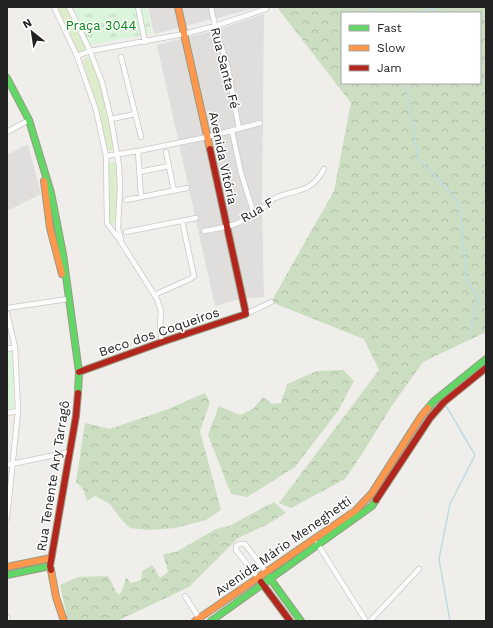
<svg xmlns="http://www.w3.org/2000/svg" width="493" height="628" viewBox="0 0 493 628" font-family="'Work Sans',sans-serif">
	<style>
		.residential { fill: #dfdedc }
		.grass { fill: #ddeccb }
		.forest { fill: url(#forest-crowns); fill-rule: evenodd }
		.park { fill: url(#park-tufts) }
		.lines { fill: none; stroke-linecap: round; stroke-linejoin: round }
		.stream { stroke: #bfdbe3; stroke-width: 1.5 }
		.street-casing { stroke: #c9c8c7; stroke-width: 6 }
		.fast-casing { stroke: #999a82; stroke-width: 8 }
		.slow-casing { stroke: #999a82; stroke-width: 8 }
		.jam-casing { stroke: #999a82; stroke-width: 8 }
		.street { stroke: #fdfcfc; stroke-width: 4.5 }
		.fast { stroke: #63d668; stroke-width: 6 }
		.slow { stroke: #ff974d; stroke-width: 6 }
		.jam { stroke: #b3261e; stroke-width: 6 }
		.labels { text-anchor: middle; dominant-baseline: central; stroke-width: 3; stroke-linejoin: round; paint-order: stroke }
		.park-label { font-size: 13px; fill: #0c8416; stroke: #fff }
		.street-label { font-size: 13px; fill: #222; stroke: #fff }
	</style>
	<defs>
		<pattern id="forest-crowns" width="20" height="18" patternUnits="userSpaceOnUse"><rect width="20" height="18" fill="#cbdec1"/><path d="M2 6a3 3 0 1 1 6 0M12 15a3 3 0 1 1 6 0" fill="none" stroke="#aebea6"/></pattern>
		<pattern id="park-tufts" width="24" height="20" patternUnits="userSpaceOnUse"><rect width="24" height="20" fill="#daf5da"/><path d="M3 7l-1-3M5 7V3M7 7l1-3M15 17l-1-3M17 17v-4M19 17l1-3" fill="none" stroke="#bbd2bb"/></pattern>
	</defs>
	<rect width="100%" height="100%" fill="#f0eeeb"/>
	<path class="residential" d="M148,7H260L154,34Z
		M264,14L262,206L264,297L240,299L215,306L157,45L217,30Z
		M28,144L41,194L7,211V155Z"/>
	<path class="grass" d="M57,7H66L85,47L84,51L81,52L78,51Z
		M85,57L90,58L100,83L107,108L114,148L111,151H109L106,148L97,106L83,62Z
		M111,162H114L116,164L118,198L116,221L113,224L109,222L108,165Z"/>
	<path class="forest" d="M277,7H486V332L423,362L393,404L360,457L345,479L291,508L279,503L379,370L364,339L271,302L334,191L351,103ZM342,13H480V83H342Z
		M343,370L354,381L338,411L295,467L247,497L231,494L208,435L219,406L240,415L253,409L263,397L272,404L281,403L287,384L317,371Z
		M205,393L210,402L200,431L221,510L206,520L175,528L150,530L130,528L120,518L110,504L95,496L87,501L83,489L76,482L85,423L110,429L168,409Z
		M274,502L286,513L266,525L238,538L189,587L117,621H68L60,585L78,577L108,576L118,595L122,591L126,577L131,583L141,580L142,571L152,565L160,578L168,572L163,554L176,552L216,529L229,526Z"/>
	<path class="park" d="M73,7H146L152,33L90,45Z
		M12,351L14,409L7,410V352Z"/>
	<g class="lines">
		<path class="stream" d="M371,7L375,13
			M388,7L395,13
			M415,13L441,7
			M406,83L418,158L459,202L467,282L478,297L469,336
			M445,404L475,455L450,504L439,559L450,621"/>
		<g class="street-casing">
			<path id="street" d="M54,7L77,56L96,110L106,156L107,223L121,242L157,299L161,311L160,327L162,342
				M69,7L90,51L102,82L111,119L119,166L120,188L118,228L121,240
				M138,7L145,42
				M211,7L215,26L228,68L239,129
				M77,56L90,51L184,34L215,26L266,9
				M121,57L141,137
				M111,119L135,114
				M232,131L241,173L254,214
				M7,132L29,120
				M138,151L141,197
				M166,152L174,191
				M106,156L138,151L207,137L260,123
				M139,172L169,166
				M126,200L187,188
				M204,231C219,228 235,226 248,218C254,214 259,211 264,207C267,205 269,201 273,199C296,188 310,195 324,169
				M126,232L196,218
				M154,295L190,279L194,276L182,221
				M7,308L68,299
				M7,313L15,347L18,411L7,518
				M246,314L271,302
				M7,349L15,347
				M7,413L18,411
				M7,465L70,452
				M317,543L366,621
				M258,578L236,550V546L239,544H245L266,572
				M185,596L201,621
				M7,617L8,621
				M370,621L419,569"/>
		</g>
		<g class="fast-casing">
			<path id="fast" d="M7,78L29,120L51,193L63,254L79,372L78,393
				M428,408L434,401L486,359
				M7,575L50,566
				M269,577L301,621
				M211,621L372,506L376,500"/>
		</g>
		<g class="slow-casing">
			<path id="slow" d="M178,7L210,149
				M44,181L50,228L62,274
				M7,567L51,558
				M51,570L56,597L64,621
				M195,621L355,511L372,493L422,415L428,408"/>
		</g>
		<g class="jam-casing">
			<path id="jam" d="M79,372L162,342L246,314L210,149
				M376,500L430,418L444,402L486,368
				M51,570L50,566L76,416L78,393
				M261,582L290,621"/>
		</g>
		<use href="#street" class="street"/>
		<use href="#fast" class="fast"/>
		<use href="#slow" class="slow"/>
		<use href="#jam" class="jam"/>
	</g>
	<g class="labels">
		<g class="park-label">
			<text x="101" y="25">Praça 3044</text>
		</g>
		<g class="street-label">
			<text transform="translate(225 68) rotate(76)">Rua Santa Fé</text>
			<text transform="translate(223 158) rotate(78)">Avenida Vitória</text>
			<text transform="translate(257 210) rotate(-31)">Rua F</text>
			<text transform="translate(159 332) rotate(-19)">Beco dos Coqueiros</text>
			<text transform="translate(53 476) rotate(-81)">Rua Tenente Ary Tarragô</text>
			<text transform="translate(283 546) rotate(-35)">Avenida Mário Meneghetti</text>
		</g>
	</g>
	<rect width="493" height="628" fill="none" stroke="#222222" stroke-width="16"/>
	<rect x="341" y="12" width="140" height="72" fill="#ffffff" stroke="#a7a7a7"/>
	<rect x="349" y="25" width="20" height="6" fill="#63d668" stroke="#a7a7a7"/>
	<text x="377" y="32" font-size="12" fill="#222222">Fast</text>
	<rect x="349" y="45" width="20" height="6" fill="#ff974d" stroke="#a7a7a7"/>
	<text x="377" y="52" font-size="12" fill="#222222">Slow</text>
	<rect x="349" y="65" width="20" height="6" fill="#b3261e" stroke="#a7a7a7"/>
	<text x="377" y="72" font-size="12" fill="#222222">Jam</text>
	<g transform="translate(32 32) rotate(330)" stroke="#ffffff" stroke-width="3" paint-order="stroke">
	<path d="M0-3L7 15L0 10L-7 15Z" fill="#222222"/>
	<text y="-6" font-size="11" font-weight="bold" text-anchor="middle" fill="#222222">N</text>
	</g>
</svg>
